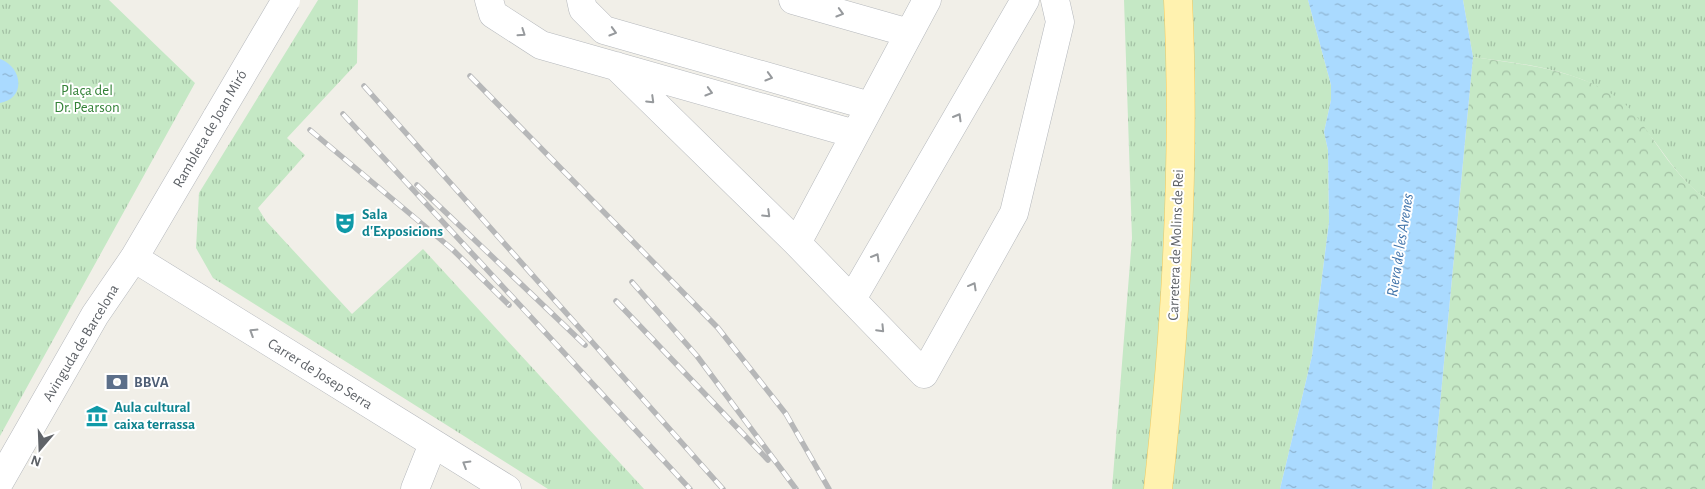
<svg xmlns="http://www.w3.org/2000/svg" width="1705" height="489" viewBox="0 0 1705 489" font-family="'Alegreya Sans',sans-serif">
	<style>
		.grass { fill: url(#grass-tufts) }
		.forest { fill: url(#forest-crowns) }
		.water { fill: url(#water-ripples) }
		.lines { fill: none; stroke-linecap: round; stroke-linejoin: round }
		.minor-casing { stroke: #b5b8bc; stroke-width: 29 }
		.major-casing { stroke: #f2c960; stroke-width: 29 }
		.minor { stroke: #fff; stroke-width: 28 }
		.major { stroke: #fff2af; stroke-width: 28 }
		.rail-casing { stroke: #b6b7b8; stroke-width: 5.5 }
		.rail { stroke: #fff; stroke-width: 4; stroke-dasharray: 11; stroke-linecap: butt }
		.minor-bridge-casing { stroke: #b5b8bc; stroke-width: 29; stroke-linecap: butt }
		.minor-bridge { stroke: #fff; stroke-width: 28 }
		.oneway { stroke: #979a9d }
		.labels { text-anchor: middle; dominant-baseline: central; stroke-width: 4; stroke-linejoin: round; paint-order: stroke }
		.park-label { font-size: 15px; fill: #348238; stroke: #fff }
		.street-label { font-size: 15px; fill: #5f6368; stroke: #fff }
		.culture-label { font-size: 15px; font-weight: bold; fill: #0d838f; stroke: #fff; text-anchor: start }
		.service-label { font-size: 15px; font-weight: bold; fill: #4e5e75; stroke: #fff; text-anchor: start }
		.water-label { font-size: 16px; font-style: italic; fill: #4174aa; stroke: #fff }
	</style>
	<defs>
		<pattern id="grass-tufts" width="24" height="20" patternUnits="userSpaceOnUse" patternTransform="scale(1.25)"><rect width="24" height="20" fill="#c5e8c5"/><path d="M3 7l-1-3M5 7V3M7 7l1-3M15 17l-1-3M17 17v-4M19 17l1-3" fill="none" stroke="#a3c0a4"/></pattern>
		<pattern id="forest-crowns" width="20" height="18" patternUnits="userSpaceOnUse" patternTransform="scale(1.25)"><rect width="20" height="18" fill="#c5e8c5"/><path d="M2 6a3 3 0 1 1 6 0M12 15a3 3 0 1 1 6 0" fill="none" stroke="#a3c0a4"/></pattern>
		<pattern id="water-ripples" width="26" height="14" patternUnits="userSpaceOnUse" patternTransform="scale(1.25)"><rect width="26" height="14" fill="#aadaff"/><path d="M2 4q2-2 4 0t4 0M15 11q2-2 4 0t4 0" fill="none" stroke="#8eb4d2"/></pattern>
	</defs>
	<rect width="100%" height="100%" fill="#f1efe8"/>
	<path class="grass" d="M0,0H109L195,83L0,436Z
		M318,0H358L357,63L287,138L305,155L258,208L266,221L352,314L423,249L644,489H548L213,278L196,248L199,193Z
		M1124,0H1308L1331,85V100L1324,132L1328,150L1329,222L1312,356L1280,489H1112L1132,238Z
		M1463,0H1705V198C1678,179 1664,151 1643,127C1634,117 1625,104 1614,97C1577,69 1517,63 1473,57Z"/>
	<path class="forest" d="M1473,57C1526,65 1601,71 1637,117C1659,146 1675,176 1705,198V489H1432Z"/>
	<path class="water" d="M1308,0H1463L1473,57L1432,489H1280L1312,356L1329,222L1328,150L1324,132L1331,100V85Z
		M0,59C23,67 26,99 0,103Z"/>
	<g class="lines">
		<g class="minor-casing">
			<path id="minor" d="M489,0L493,14L541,45L855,134
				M581,0L583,9L604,30L870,106
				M793,0L909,33
				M616,66L797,243L924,374L1014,213L1060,22L1055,0
				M797,243L927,0
				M134,258L507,489
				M852,299L1025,0
				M0,481L95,315L134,258L217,117
				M415,489L433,444"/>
		</g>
		<g class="major-casing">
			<path id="major" d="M1158,489C1176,327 1186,163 1178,0"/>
		</g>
		<use href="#minor" class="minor"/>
		<use href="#major" class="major"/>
		<g class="rail-casing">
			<path id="rail" d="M470,76L718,328L786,414L829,489
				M364,86L723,489
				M343,114L690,489
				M310,130L452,249L509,305
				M417,185L585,345
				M632,282L697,356L796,489
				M616,301L768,460"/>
		</g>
		<use href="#rail" class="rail"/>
		<g class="minor-bridge-casing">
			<path id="minor-bridge" d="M217,117L286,0"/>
		</g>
		<use href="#minor-bridge" class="minor-bridge"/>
	</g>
	<defs><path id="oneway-chevron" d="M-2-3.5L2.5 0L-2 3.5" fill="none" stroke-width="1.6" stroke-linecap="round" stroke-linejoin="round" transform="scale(1.25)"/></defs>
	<g class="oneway">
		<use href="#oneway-chevron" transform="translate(840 13) rotate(16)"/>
		<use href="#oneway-chevron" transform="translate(613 32) rotate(16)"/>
		<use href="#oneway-chevron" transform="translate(522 33) rotate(34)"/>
		<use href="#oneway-chevron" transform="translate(769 77) rotate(16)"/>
		<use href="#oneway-chevron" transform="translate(709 92) rotate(16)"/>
		<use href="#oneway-chevron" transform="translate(651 100) rotate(44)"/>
		<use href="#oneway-chevron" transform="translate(958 117) rotate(-60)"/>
		<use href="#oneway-chevron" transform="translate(767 214) rotate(44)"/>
		<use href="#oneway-chevron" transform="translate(876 257) rotate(-60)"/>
		<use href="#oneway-chevron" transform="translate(973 286) rotate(-61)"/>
		<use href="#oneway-chevron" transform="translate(881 329) rotate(46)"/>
		<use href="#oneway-chevron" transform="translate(253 332) rotate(-148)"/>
		<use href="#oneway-chevron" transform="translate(466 464) rotate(-149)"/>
	</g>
	<defs>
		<g id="theatre-bare" transform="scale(1.725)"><path d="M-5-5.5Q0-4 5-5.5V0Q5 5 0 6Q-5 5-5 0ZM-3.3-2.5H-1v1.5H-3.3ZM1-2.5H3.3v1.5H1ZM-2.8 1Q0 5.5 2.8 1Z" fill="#0f9aa8" stroke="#fff" stroke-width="2.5" paint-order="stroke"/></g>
		<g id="bank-bare" transform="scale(1.725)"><path d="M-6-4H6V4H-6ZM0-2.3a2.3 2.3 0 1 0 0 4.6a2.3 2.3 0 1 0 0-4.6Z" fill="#5c6f8a" stroke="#fff" stroke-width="2.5" paint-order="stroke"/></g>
		<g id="museum-bare" transform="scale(1.725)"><path d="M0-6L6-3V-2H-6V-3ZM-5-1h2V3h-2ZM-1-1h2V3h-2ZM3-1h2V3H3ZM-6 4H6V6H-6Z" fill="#0f9aa8" stroke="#fff" stroke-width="2.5" paint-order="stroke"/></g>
	</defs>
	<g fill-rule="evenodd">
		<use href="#theatre-bare" x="345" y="223"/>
		<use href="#bank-bare" x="117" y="382"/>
		<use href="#museum-bare" x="97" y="416"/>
	</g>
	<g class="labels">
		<g class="park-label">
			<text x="87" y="90">Plaça del<tspan x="87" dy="17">Dr. Pearson</tspan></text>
		</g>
		<g class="street-label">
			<text transform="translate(210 129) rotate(-60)">Rambleta de Joan Miró</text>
			<text transform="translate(1176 245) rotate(-88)">Carretera de Molins de Rei</text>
			<text transform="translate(81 343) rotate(-59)">Avinguda de Barcelona</text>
			<text transform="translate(320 374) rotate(32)">Carrer de Josep Serra</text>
		</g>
		<g class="culture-label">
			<text x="362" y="214">Sala<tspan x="362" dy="17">d'Exposicions</tspan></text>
			<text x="114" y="407">Aula cultural<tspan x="114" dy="17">caixa terrassa</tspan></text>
		</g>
		<g class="service-label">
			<text x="134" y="382">BBVA</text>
		</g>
		<g class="water-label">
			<text transform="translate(1400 245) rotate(-81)">Riera de les Arenes</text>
		</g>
	</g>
	<g transform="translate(40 449) rotate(199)" stroke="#ffffff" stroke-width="4" paint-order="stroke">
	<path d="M0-4L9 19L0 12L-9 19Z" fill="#5f6368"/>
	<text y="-8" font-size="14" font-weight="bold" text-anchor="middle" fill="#5f6368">N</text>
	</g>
</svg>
